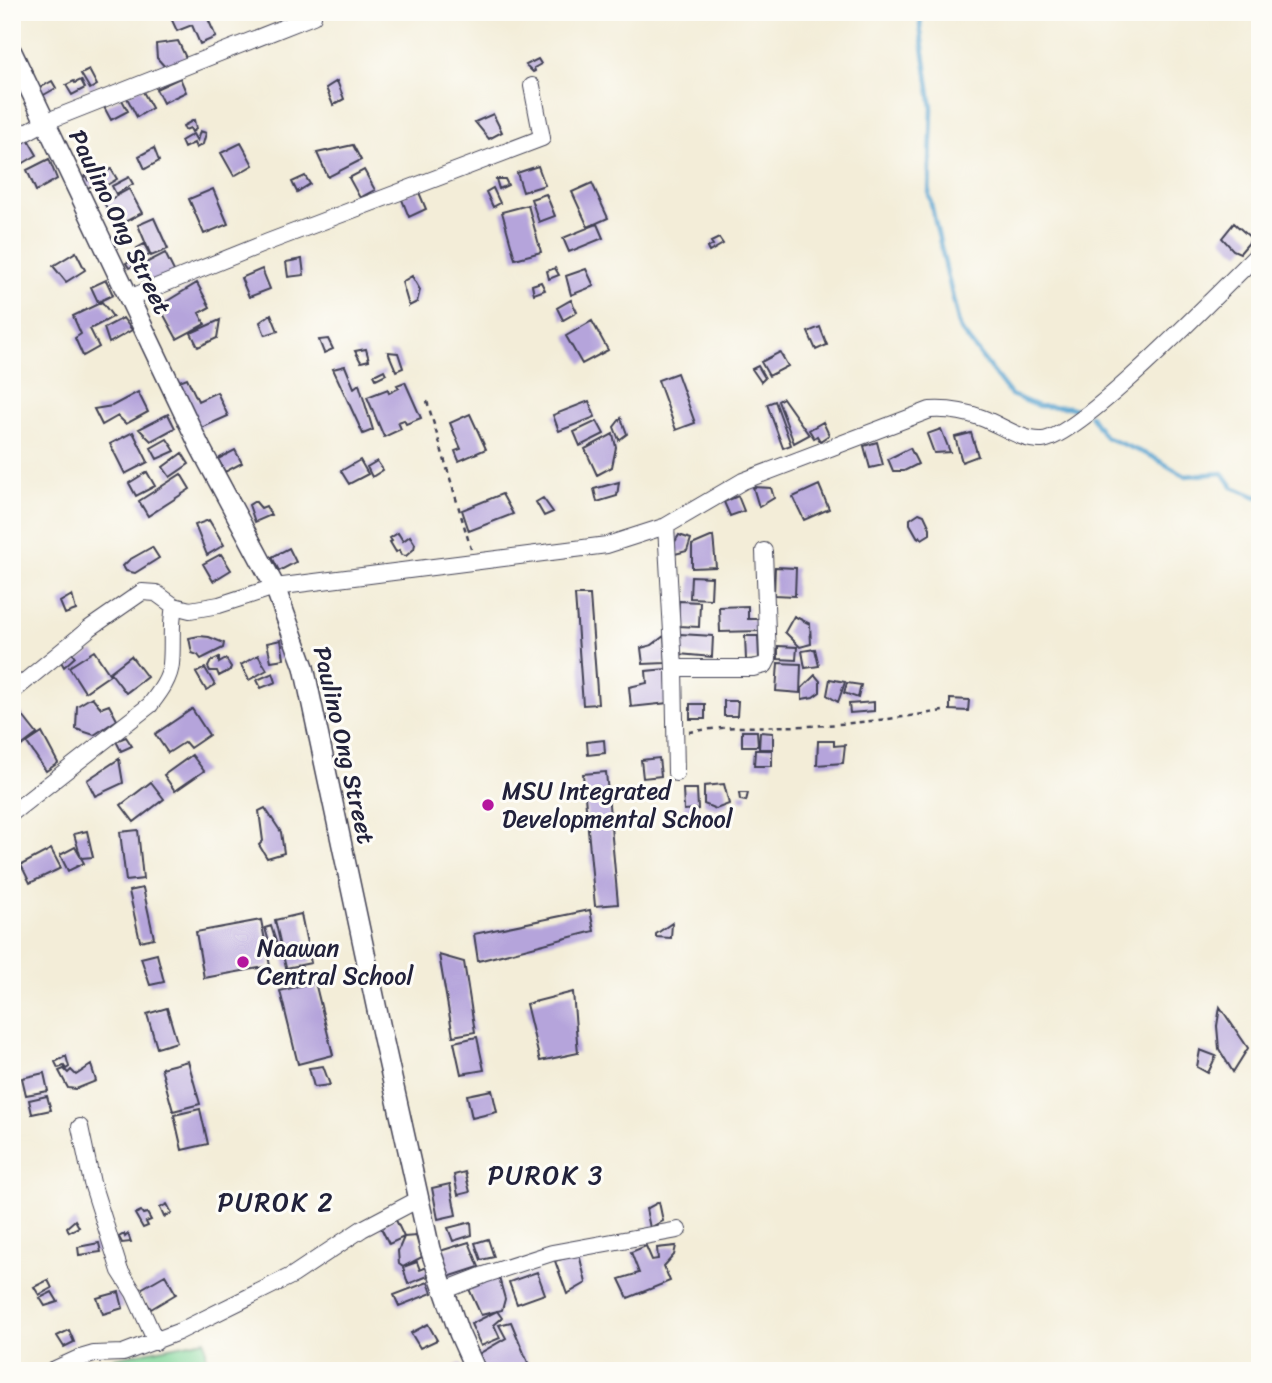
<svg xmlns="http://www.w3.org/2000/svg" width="1272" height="1383" viewBox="0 0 1272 1383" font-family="Sriracha,sans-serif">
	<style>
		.green { fill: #81d69a; stroke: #527c6a; stroke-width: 2 }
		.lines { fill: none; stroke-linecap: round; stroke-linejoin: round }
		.stream { stroke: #56a3cf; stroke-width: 4.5 }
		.building { fill: #b5a4db }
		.minor-casing { stroke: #414053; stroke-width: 18 }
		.tertiary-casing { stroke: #414053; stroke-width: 22 }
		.path { stroke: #414053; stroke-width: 2.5; stroke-dasharray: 5 5; stroke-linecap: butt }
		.minor { stroke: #fff; stroke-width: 16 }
		.tertiary { stroke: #fff; stroke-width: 19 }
		.poi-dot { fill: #b5179e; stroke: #fdfcf7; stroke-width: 2.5 }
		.labels { text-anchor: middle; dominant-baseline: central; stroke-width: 6; stroke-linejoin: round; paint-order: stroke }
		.street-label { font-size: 24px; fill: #22223b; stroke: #fdfcf7 }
		.poi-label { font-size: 24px; fill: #22223b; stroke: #fdfcf7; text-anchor: start }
		.neighbourhood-label { font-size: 26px; letter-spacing: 2px; fill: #22223b; stroke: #fdfcf7 }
	</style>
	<rect width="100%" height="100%" fill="#fdfcf7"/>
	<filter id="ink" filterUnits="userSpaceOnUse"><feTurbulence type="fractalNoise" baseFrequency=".0143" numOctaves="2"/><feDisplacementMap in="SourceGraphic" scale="14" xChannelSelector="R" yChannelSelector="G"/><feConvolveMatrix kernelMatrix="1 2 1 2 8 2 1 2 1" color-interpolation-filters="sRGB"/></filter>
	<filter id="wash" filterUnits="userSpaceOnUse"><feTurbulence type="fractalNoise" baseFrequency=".00686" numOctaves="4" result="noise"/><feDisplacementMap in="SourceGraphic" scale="28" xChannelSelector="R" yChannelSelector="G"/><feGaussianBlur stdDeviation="1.57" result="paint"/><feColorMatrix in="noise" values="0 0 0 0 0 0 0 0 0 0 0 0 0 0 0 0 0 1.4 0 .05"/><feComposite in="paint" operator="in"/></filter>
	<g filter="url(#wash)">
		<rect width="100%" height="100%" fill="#f3edd8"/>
		<path class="green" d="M205,1340L208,1371H91L89,1363Z"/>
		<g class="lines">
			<path class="stream" d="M922,12L920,26L932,108L929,195L960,329L1011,395L1038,406L1069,407L1082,411
				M1090,415L1105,437L1151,456L1185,476L1223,473L1233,487L1257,497L1260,496"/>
		</g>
		<g id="blocks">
			<path class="building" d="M183,12H205L216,37L200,44L192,25L177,31L171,18Z
				M178,41L187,60L166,68L157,58L156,44Z
				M538,59L541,64L534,68L535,71L533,72L526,65Z
				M89,70L97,85L90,89L81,74Z
				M180,78L186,92L163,103L156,89Z
				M81,80L85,88L72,95L66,85L74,81L75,83Z
				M52,81L56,88L42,96L38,89Z
				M337,81L344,99L333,105L326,88Z
				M141,88L152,108L137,117L126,96Z
				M121,98L128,111L111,120L104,107Z
				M493,114L502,132L489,139L475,122Z
				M194,120L196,129L192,132L190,128L185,130L183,126Z
				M200,131L206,133L203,144L196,148L194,143L184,148L181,141L193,134L197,141Z
				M26,136L37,155L17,167L12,159V144Z
				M241,143L253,165L234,176L221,153Z
				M353,145L361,160L328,177L317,153Z
				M154,148L159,161L145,169L139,156Z
				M49,159L57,179L36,191L27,170Z
				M538,166L545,185L523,192L517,173Z
				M111,169L117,179L102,188L98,182L86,189L81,179L86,176L88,180L93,173L95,177Z
				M364,170L375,190L360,198L349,178Z
				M305,176L310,184L297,192L292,182Z
				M129,177L133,184L116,194L112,186Z
				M496,179H505L508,185L499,189Z
				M592,183L608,218L588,227L572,192Z
				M493,188L500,203L493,207L486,192Z
				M129,189L142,213L117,226L104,203Z
				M213,189L228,224L204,234L189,199Z
				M418,190L426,209L409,217L401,197Z
				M546,194L555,216L539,222L531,199Z
				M528,205L541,252L515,259L502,212Z
				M154,218L168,249L151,256L138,225Z
				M1234,223L1252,239L1240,253L1233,250L1222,238Z
				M597,224L603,238L569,252L563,238Z
				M719,238L723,244L709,252L707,248L713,245L711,242Z
				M144,244L150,255L143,258L137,248Z
				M76,252L85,270L66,282L53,266Z
				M165,253L175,273L146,287L136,268Z
				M135,258L138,263L129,268L126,263Z
				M302,259L304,275L288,277L286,262Z
				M555,268L559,275L549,279L547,271Z
				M262,269L270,289L249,297L241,278Z
				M586,269L594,286L571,295L566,276Z
				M412,276L420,290L417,302L409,306L402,282Z
				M106,280L113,295L98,302L91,287Z
				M541,282L545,290L534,294L532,285Z
				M197,283L210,307L199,313L205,324L177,339L159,306Z
				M571,300L577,312L563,320L557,308Z
				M102,302L113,317L90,329L99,347L83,356L75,338L81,334L73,316Z
				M271,314L278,331L265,335L260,322Z
				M123,318L132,330L109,343L104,328Z
				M220,320L217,338L198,347L191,333Z
				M592,321L608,350L582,364L566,336Z
				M820,327L827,345L816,350L808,332Z
				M328,339L333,349L324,353L319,340Z
				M366,349L369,360L361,362L355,351Z
				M388,352L398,353L403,368L396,371Z
				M780,352L788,366L769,376L761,362Z
				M345,366L354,388L359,384L373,430L363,434L333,369Z
				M758,366L765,378L761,382L752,369Z
				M384,370L386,374L376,379L374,375Z
				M677,373L695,423L676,430L658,380Z
				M187,378L198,401L217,392L228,416L199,429L177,382Z
				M405,382L421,418L406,424L404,420L398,422L401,429L384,437L367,397L388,389L389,393L399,388L397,385Z
				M138,392L148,412L126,424L118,416L102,425L94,409L112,406Z
				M783,398L809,435L794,443L778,401Z
				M589,401L595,417L559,431L553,415Z
				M775,401L791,445L783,448L767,404Z
				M168,414L175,428L151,441L139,429Z
				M470,414L486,449L459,461L455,451L461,449L450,423Z
				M621,418L627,434L619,440L614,427Z
				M597,421L604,434L580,446L574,432Z
				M823,422L829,435L820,441L817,436L814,438L809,430Z
				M941,429L950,452L934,453L927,434Z
				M133,432L148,462L125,474L110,444Z
				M971,433L978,456L962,462L955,437Z
				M613,434L616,447L612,467L597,475L585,449Z
				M167,439L175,451L157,459L151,448Z
				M877,442L883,465L870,468L864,446Z
				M910,448L918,464L904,471H893L888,459Z
				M235,450L242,463L225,472L218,459Z
				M182,453L189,464L170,477L163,467Z
				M360,460L368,474L349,484L341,471Z
				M377,461L383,470L372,477L367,467Z
				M147,472L155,486L136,496L129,483Z
				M181,474L190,489L148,516L139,501Z
				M619,482L617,496L597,502L594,489Z
				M819,485L829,509L804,520L793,497Z
				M753,487L771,488L774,498L759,507Z
				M502,494L513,514L469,531L462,510Z
				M738,496L744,511L730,516L724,502Z
				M543,498L553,512L544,516L536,502Z
				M255,501L261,508L266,506L271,515L255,522L249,505Z
				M919,513L924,515L930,528V534L922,539L920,536L918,538L910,524V519Z
				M209,520L224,545L207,555L195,525Z
				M398,533L403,541L410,536L415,544L414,549L406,556L401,555L399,550L396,552L390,542L392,541L390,538Z
				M679,535L691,539L687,551L675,554L673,545Z
				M713,536L716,567L692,568V545Z
				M152,547L159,558L135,573L126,571L123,566L129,560Z
				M289,548L296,562L279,571L272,557Z
				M221,554L231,570L213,581L203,564Z
				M775,567L796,568L795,596L774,595Z
				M691,576L712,577L711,599L690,598Z
				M72,595L76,610L65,614L60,602Z
				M575,595H590L598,704L583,705Z
				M679,601L700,602L699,627L678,626Z
				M748,606V619H759L760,631L720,632L719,607Z
				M794,616L810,624L811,644L800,647L785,632Z
				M680,634L713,636L712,657L679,654Z
				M199,636L209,637L224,643L223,648L201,659L198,655L192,653L189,638Z
				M664,636L666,663L643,664L641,648L652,645Z
				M745,636H758L759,659L746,660Z
				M281,640L284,659L271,661L267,643Z
				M778,646L797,647L796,660L778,659Z
				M70,649L75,657L64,667L59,658Z
				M815,649L819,666L805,668L802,651Z
				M94,651L110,675L85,692L69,667Z
				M258,655L267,670L249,680L241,665Z
				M131,656L147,677L126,693L110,672Z
				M219,657V663L226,659L231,667L230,670L219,676L217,671H210L208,667L211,661Z
				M778,663L801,664L800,693L776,691Z
				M205,668L215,685L206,690L196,673Z
				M666,669L668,703L631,707L629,687L647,683L646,671Z
				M273,673L276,682L261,688L257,680Z
				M815,675L820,681V692L813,697L802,699V688Z
				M830,679L845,682L838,702L827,695Z
				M847,683L861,685L858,698L844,693Z
				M92,697L101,708L109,705L117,720L94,735L76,729L77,706Z
				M950,699L969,700L968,711L950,710Z
				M724,701H738L737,716H724Z
				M874,702V711L850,713L849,704Z
				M690,704H705V719H690Z
				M192,709L209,735L190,748L185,742L168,753L155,734Z
				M19,711L37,734L12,753V719Z
				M742,731H757L758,746H742Z
				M760,732L773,733V749H759Z
				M42,733L58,763L46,771L27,743Z
				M126,737L132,746L121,751L116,741Z
				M604,740L605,753L588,755L587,742Z
				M818,741H834V746L845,745L843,763L817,765Z
				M755,750H772V766H754Z
				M192,755L204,771L175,791L164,775Z
				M659,758L661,776L643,778L641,760Z
				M119,759L123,783L95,796L87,780Z
				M606,772L618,904L595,906L583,774Z
				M151,782L164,799L134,822L121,805Z
				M724,784L729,804L716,809L704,804V786Z
				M683,789H697L698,809L684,810Z
				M739,793H748L746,801L740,800Z
				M265,808L281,832L284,853L267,858L259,845L263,841L259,811Z
				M138,830L143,879L126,881L120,832Z
				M87,831L93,857L81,858L74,834Z
				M75,847L84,863L68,871L60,855Z
				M51,849L61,868L30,883L21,865Z
				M143,888L154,938L140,941L129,891Z
				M590,910L594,931L478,961L474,934Z
				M301,914L311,963L286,968L275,920Z
				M261,920L270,966L204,978L196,932Z
				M672,923L671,938L656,937V934Z
				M271,926L280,954L273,956L265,928Z
				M157,954L164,982L150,985L141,958Z
				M439,955L464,962L475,1032L453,1036Z
				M315,982L333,1055L298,1064L280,991Z
				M573,992L578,1053L540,1061L526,1004Z
				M1220,1007L1248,1048L1233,1072L1219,1049L1217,1026Z
				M167,1008L177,1042L157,1048L147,1014Z
				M477,1037L484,1070L461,1074L454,1042Z
				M1200,1050L1216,1056L1208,1073L1197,1067Z
				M66,1056L69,1067L66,1069L64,1066L58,1068L55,1062Z
				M188,1061L200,1104L173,1111L161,1068Z
				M91,1065L96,1081L76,1089L68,1088L59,1071L64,1069L68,1073L71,1070L76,1075Z
				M323,1066L330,1085L314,1087L309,1068Z
				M44,1073L48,1091L26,1095L22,1078Z
				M492,1090L497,1112L472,1118L467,1095Z
				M47,1096L51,1110L32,1114L29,1100Z
				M200,1109L208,1144L182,1150L174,1115Z
				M465,1172L470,1192L458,1195L454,1175Z
				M450,1184L456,1215L438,1219L432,1188Z
				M659,1202L663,1221L650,1228L646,1209Z
				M167,1204L172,1213L164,1217L160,1208Z
				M141,1211L143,1214L147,1213L151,1220L146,1222L148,1226L143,1228L135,1214Z
				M395,1218L404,1237L389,1244L380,1226Z
				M75,1220L79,1227L69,1232L67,1227Z
				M471,1222L472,1235L453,1241L448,1228Z
				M124,1234L125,1237L128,1234L131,1242L122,1243L119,1237Z
				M416,1236L422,1257L403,1267L399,1264L398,1251L404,1237Z
				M488,1239L494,1257L481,1260L475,1243Z
				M469,1242L479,1267L445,1278L437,1252Z
				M99,1243L101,1252L79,1255L78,1247Z
				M646,1246L652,1260L658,1259L657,1248L676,1246L674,1255L664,1266L670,1281L628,1298L619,1279L639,1273L631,1252Z
				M579,1254L586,1283L567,1294L555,1261Z
				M417,1262L420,1270L427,1267L428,1276L408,1284L403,1267Z
				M537,1272L545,1294L517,1304L509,1282Z
				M498,1274L505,1299L502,1310L481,1315L469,1289Z
				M165,1275L176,1294L151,1309L139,1290Z
				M48,1280L52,1288L39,1295L34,1287Z
				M428,1282L432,1293L399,1306L394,1295Z
				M52,1292L58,1302L45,1306L40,1298Z
				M119,1292L123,1308L103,1314L97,1298Z
				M497,1311L502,1318L494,1325L500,1338L481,1346L471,1324Z
				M511,1322L529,1365L519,1371H485L477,1355L506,1338L499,1325Z
				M428,1324L437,1340L420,1348L411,1333Z
				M69,1330L74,1342L64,1347L57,1336Z
				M460,1363L465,1371H447Z"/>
		</g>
	</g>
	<g filter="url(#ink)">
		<use href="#blocks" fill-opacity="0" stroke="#414053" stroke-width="2"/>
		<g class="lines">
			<g class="minor-casing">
				<path id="minor" d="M12,140L45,122L313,16L312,12
					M129,298L268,242L542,138L532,86
					M666,526L674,668L676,773
					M674,668H753L765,665L768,659L764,551
					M12,692L90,628L142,592L156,593L174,606
					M12,813L150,705C159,693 170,679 171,664C173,644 170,626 174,606L190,610L219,605L275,587L607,545L666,526L743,481L930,410C946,409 966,412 982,418C1001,425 1022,441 1042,440C1081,437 1225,286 1260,252
					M80,1127L92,1183L120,1271L134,1293L156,1342
					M443,1291L484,1275L552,1253L678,1230
					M51,1371L77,1359L94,1354L123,1353L178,1332L293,1275L362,1229L419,1199"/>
			</g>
			<g class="tertiary-casing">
				<path id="tertiary" d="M12,52L200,447L275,587L304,667L383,1038L430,1249L459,1333L476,1371"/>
			</g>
			<path class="path" d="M427,401L471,549
				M689,732C729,725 768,727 808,726C854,724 899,718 943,711"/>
			<use href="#minor" class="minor"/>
			<use href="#tertiary" class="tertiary"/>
		</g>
	</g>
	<g class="poi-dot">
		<circle cx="488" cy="805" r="7"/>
		<circle cx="243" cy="962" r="7"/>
	</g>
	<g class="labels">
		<g class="street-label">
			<text transform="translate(120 222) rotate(64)">Paulino Ong Street</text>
			<text transform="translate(344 745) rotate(77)">Paulino Ong Street</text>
		</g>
		<g class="poi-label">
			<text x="502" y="791">MSU Integrated<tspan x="502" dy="28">Developmental School</tspan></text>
			<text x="257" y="948">Naawan<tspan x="257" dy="28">Central School</tspan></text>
		</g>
		<g class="neighbourhood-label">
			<text x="546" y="1175">PUROK 3</text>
			<text x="276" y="1202">PUROK 2</text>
		</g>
	</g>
	<rect width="1272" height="1383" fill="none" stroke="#fdfcf7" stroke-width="42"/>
</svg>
